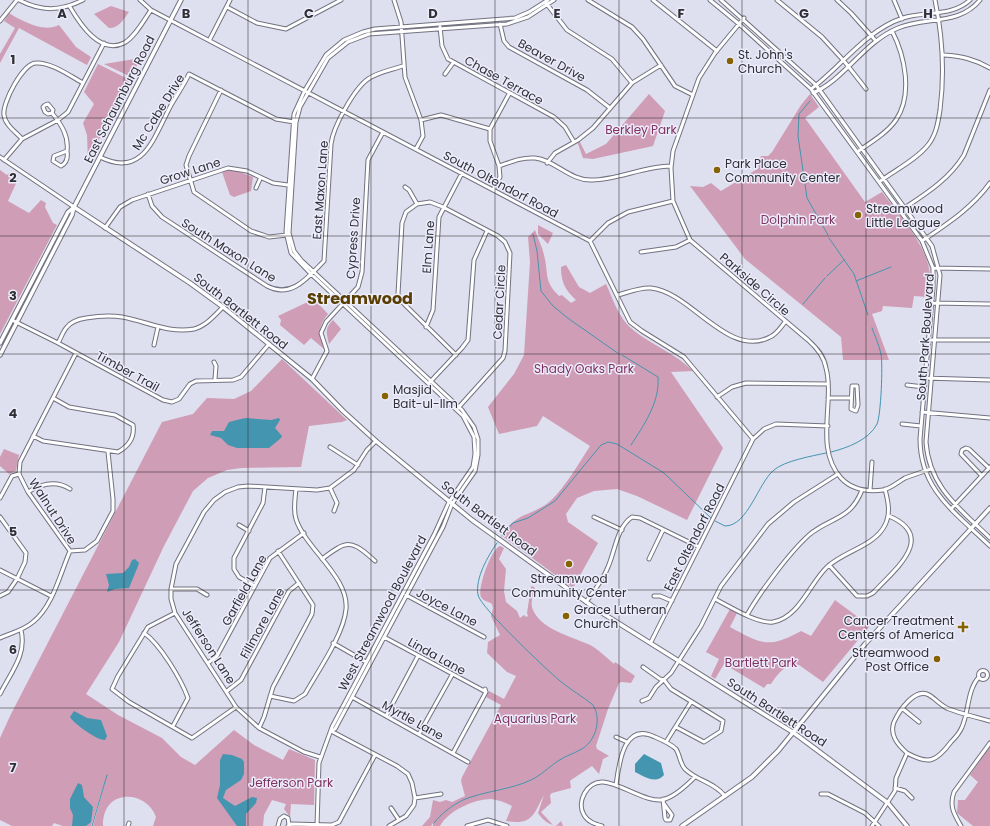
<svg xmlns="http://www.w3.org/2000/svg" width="990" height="826" viewBox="0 0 990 826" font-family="Poppins,sans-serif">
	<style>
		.green { fill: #d09db6 }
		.water { fill: #4495af }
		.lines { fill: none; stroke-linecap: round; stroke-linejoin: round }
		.stream { stroke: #4495af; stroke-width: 1 }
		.minor-casing { stroke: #727281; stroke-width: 5 }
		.major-casing { stroke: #727281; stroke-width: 5.5 }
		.minor { stroke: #fff; stroke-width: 3 }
		.major { stroke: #fff; stroke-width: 3.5 }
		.grid { fill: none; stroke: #2f2f35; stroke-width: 1; stroke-opacity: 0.55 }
		.poi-dot { fill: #876200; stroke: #ececfc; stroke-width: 1.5 }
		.labels { text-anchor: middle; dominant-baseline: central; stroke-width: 3; stroke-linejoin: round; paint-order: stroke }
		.poi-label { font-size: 12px; fill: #2f2f35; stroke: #ececfc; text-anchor: start }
		.street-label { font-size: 12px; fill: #2f2f35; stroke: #ececfc }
		.park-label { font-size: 12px; fill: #80335e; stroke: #ececfc }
		.district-label { font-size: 16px; font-weight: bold; fill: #583e00; stroke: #ececfc }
		.grid-label { font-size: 13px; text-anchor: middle; font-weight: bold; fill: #2f2f35; stroke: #ececfc; stroke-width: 3; stroke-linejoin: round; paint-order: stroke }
	</style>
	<rect width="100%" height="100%" fill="#dedfef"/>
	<path class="green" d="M111,6L129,12C123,20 119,28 109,28L94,14Z
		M9,13C22,21 43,33 59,25L76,47L91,57L87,65L19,28L0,63V54L15,28L4,21Z
		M153,35L131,77L104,64L135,59Z
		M98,64L130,80L88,161L87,135L83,123L94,104L84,92Z
		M649,94L665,111L653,146L593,159L583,158L577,141L579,140L586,154L606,144Z
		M810,94L819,107L805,118L865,202L882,192C899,215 928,246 930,275C931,282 929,290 928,297L914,296L912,308L883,306L882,311L872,314L889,360H843L841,337L745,259L690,186L703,187L711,183L721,191L759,168L758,164L761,156H768L772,152L801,105Z
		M0,170L7,175L9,173L18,179L8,201L29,213L41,200L46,203L45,207L53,223L57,225L0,334Z
		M227,170H235L253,177L251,191L234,197L230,195L222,172Z
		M538,225L553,233L548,244L538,234Z
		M535,230C538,239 542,246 544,255C549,274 543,280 559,296L562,295L571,303L576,300C565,290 561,282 561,267L566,265L579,287L590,293L606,284C613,299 619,319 632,329C651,345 675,353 693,371L671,372L723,448L687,520L637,496L617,489L594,491L577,498L566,514L568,522L598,543L573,588L501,535C518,512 528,517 548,503C562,492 580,462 590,446L543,416L537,426L499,434L488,407L514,374L524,355L530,262L528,237Z
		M314,299L328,314C318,326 319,334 324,349L311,338L304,345L280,325L281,320L278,316Z
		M333,320L341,329L329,344C327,334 324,329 333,320Z
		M282,359L347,420L342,422L309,426L301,467L241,468L227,470L208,478L193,491L164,546L119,642L86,694L118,715L162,738L181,757L195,765L234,730L254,745L283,760L289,749L315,760L314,805L291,804L290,817L284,809L286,804L272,800L264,815L263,826H153L156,817C147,790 102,787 103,826H93L107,775L91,826H63L54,823L52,826H12L0,820V738L11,714L162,422L193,414L207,398L234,399L251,391Z
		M4,449L19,455L16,471L9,474L0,466V457Z
		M500,546L504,548L499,559L506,569L504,591L506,602L517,611L520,618L524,615L526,617L528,616L527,613L531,587L532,586L535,588C533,595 529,604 534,612C544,631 574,637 592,646C600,651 607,658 614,664L615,662L635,676L631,683L622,682L619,683L608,709L596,746L597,749L609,756L603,759L599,774L592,766L571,780L570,781L571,788L552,793L550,795L551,803L541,812L553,825L556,826L561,821L563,826C551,826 545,823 538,813L544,795C534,813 533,826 506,821L512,806C506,803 499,800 491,799C474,799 448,811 440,826H433V823L431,826H422L430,817L433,800L440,802L446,800L452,802L465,796L461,781L462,777L501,705L486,697L489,691L504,699L516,676L507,672L487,653L488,642L500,635L491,616L493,608L492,604C488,601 484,602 481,597C477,589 491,549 500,546Z
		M835,600C846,609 860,617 869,627L823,682L799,665C787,661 777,675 771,684H767L764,688L724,664L715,679L711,676L719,659L706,652L730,609L737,613L730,627C761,644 769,649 801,631L811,636Z
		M990,746V826H973L957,813L958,800H965L978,782L970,775Z"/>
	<path class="water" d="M245,418L271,420L279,418L280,420L275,428L282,436L281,438L269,448H237L228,445L221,438L210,435L212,431H224L229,422Z
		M135,559L139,563L138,566L129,588L115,589L107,592L109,585L106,574L123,573L129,567L132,560Z
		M74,711L87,718L101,720L107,736L105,740C98,741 74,724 70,717Z
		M223,754L232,755L242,759L244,762V774L241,780L226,790L223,798L235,806L252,797L257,798L256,803L246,814V826H237L217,798L220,785V760Z
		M644,754L661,763L664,775C656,785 643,776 635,772V764Z
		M78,783L82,785L84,797L93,807L91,822L86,826H72L73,815L70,808V799Z"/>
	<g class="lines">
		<path class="stream" d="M810,101L799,114L798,136L807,198L828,235
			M533,234L537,251L541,291L553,306L569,319L619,354
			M829,238L854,274L868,315
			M827,276L844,260
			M856,281L891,267
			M803,304L825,278
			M622,355L658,377C660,402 644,425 631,445
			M831,452C847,448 869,440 877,424C881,415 883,365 881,354C879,345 875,336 872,328
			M715,521L725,526C748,526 758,483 774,470C784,461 812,456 826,453
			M502,536L513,523L528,518L555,501L601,445L608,442L617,444L664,473L711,518
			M434,823C442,813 451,806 463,800C484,791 510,790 531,780C540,776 549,767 558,761C565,756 573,754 580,750C596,742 602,719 593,705C582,696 571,690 560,681C547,670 480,607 478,595C475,578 488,556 497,543
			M92,826L107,775"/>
		<g class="minor-casing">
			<path id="minor" d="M19,0C42,12 61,11 83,0
				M140,0L151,10L590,241L630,322L642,331L684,357L753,439
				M394,0L401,22L405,77L421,120L423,136L416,149
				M588,0L632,27L643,39L675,86L693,95
				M653,0L717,51
				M710,0L739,24L811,89L922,241L933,268V287L920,439C920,490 956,513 990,546
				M721,0L816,85L932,246L940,275L926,442C929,487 960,509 990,538
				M777,0L822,37L844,61L866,89
				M837,0L851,13L876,41
				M894,0L902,19
				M546,3L567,30L612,59L632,83
				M70,7C80,24 100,55 124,43C135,37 144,20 151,10
				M227,7L257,23L286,29L341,0
				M744,18L715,53L699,78L673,151L671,168L673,201L690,240L808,340C817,348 824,356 826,368C835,403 814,448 841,478C852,490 867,492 883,490C890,489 898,482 905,478C913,475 922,472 931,469
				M0,21L17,0
				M500,24L504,41L509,47L587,90L610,108
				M440,27L442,46L448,59L554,117L565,127L574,142
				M210,39L230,0
				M944,55C961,56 974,59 990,68
				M445,74L453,63
				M811,89C841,67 866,30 903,18C925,11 952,17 970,0
				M221,90L189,156L186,165L194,192L251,231L269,237L287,235
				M813,93C844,80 864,42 898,28C926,16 959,26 980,0
				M52,113L48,114L45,112L43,107L45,105L48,104L53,110L52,113C61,124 69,136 67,151L54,156L53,161L61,166C67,163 68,157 67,151
				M421,120L441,115L490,129
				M22,139C16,132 5,125 4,115C2,103 23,63 36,63C51,62 70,76 83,83
				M857,152C870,143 887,133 896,120C913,95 905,56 892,31
				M0,157L74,207
				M100,157C142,178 153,140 169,109C175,97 183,87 189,74L276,119L294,122
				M4,160L22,139L58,120L68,112L104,43
				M547,163L555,153L578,140L593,128L632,83L661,65
				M499,166C511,162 522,157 535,158C555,160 570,181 592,180C617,180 645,166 671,166
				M879,182C895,170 916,160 928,145C936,135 938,123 940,110C945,71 943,38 935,0
				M405,187L409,190L417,204
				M256,188L260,179
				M493,190L500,177L499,166L490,141V129L509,94
				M148,194L152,206L162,217L267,286C292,299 308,277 324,261L331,144C333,127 354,89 368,79C378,72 391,70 403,66
				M900,211C924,195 949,180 964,155L990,90
				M105,228L120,207L132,200L228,168L247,171L273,183L288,185
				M590,241L608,223L628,212L673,201
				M922,241C947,224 972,208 990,183
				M641,252L676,247L690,240
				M933,268L990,269
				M618,295C629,292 640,287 651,288C691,292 728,359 770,337C776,335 781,327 785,322
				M932,303L990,304
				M12,320L58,343L163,400L172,402L179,399L190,384L196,381L233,380L241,377L269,344
				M426,327L433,310L439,217L462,173
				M928,340H990
				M58,343C61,338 63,331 67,327C72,321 79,319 86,318C98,316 110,315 122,317C146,321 169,334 194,329C206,326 215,315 223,307
				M154,345L158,327
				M456,355L400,300L398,294L402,223L406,212L417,204L430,202L443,207L498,236L505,242L510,253L505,351L503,358L458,408
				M214,362L216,366L215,379
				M925,378L990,380
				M312,379L327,351L321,333L326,322L358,287L362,272L368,160L383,132
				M430,382L462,348L468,340L474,260L487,231
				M907,385L924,387
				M852,386H857L858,405L856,411L851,409Z
				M717,397L732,387L746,383L828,384
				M828,398H851
				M922,412L990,418
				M902,424L921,426
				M33,436L43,441L118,452C129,446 135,438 133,425L115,415L69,407L53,398
				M330,447L358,465
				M982,476L961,454L962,450L966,448L969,449L989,468
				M330,488L337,503L334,511
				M870,490L872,462
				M28,492C41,484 56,480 70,489
				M0,498L12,476L19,474
				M951,509L990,467
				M0,517L26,553L25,562L17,579L8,592L0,596
				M594,517L622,530
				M239,525L249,531
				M70,551L85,550L97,541L113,511V499L108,452
				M322,559C347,540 351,539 375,561
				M649,559L663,530
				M829,565L857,596H867L873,593C894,570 938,537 889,516
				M0,570L51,596
				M255,586L239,577L234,569V558L263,503L265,487
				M171,589H197L207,595
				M406,595L484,637
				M654,596H660L672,601
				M715,599C729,606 757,624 773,622C799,618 810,583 827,567C844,551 875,546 885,525C891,513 888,501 885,489
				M586,602C594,591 603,580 608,567C615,551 617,527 632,517L640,518L699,547
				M175,613L148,627L118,676L112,689L129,702L192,738L236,707
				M747,615C760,592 790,552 809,535C830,517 850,521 862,490
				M144,633C160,644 181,679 188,698L173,726
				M384,637L486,692
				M0,638C11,633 24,630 33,622C53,606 60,574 70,551L28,492L19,474L20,462L76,353
				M651,642L753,439L764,429L776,424L828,426
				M333,643L366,662
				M208,663L217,656L270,558L304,533
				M643,667L660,679L664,680L671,689L723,721L721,731L704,742L676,727
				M978.5 675a4.5 4.5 0 1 1 9 0a4.5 4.5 0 1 1-9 0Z
				M227,691L241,680L289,591L299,583
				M0,694C11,672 27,655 21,630
				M270,696L294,701L305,694C318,671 344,634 346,609C349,577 305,548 296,519C293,510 295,499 296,489
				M352,697L468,762
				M642,701L649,698L656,687L671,673L701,626L721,586L768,524L794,502L838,474
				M903,709L919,722
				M386,716L418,656
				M259,728L264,717L273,687L312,614L313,605L278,551
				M331,731L335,729L443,527L452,504L475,471L478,455V439L474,427L462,410L301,260L294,251L289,233L296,122L300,107L328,58L348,42L369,34L507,24L528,17L554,0
				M331,731L397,766L408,774L412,783L415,798L414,805L406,816L389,826
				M419,734L452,675
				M616,737L627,742
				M666,742L691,702
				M453,753L486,692L485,689
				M907,753C898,745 889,735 894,722C899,711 915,687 929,695C936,699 941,706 949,709C959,713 979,718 990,721
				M320,757L304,752L259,728L236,707L175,613L171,599V589L176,564L204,512L214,500L225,492L238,487L248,486L317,490L330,488L354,470L367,450L376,441
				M616,785C619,765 623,721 655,737C662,740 671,744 676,749C680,755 680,764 685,769C697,781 714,782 725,796
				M895,788L905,791L912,798
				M821,794H828L865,813L879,826
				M415,798L441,794
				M663,799L665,818L666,820H670L672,815L664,804
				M391,808L399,820
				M128,826L129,823
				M278,826L280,819L284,816L288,818L289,825
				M288,826L291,824L332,825L339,822L375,755
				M317,826L319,763L332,727L434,535L449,502L473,467L475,454L474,437L463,416L311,274L291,253L286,232L294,114L305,90L326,55L344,40L363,32L375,29L515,18L529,12L548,0
				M467,826L488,820L507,826
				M602,826C595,824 588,822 584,815C576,802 587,781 603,782C621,783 649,805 665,799C675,796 688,784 695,777
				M872,826L895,791L896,778L907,753C929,765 936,762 951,742C955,738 960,732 962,727C969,712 967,690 979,677
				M961,826C954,814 949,806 954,792L990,743"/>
		</g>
		<g class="major-casing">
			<path id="major" d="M74,207L190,283L223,307L312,379L343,411L376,441L472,520L599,611L794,733L888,803L907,826
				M0,343L68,212L73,208
				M0,355L72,215L74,207L181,0
				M682,826L752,777L778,751L865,644L990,508"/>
		</g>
		<use href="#minor" class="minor"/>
		<use href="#major" class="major"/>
	</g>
	<path class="grid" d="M124,0V826M248,0V826M371,0V826M495,0V826M619,0V826M742,0V826M866,0V826M0,118H990M0,236H990M0,354H990M0,472H990M0,590H990M0,708H990"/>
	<g class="poi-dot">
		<circle cx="730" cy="61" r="4"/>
		<circle cx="717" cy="170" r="4"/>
		<circle cx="858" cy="215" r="4"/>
		<circle cx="385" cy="396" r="4"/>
		<circle cx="569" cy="564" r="4"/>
		<circle cx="566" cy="616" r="4"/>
		<path d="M961 621h4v4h4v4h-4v4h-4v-4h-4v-4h4z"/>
		<circle cx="937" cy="659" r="4"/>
	</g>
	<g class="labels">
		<g class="poi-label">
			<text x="738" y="54">St. John's<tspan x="738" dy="14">Church</tspan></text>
			<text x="725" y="163">Park Place<tspan x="725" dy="14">Community Center</tspan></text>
			<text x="866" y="208">Streamwood<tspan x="866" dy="14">Little League</tspan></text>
			<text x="393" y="389">Masjid<tspan x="393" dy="14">Bait-ul-Ilm</tspan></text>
			<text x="569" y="578" text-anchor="middle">Streamwood<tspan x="569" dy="14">Community Center</tspan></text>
			<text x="574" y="609">Grace Lutheran<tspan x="574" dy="14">Church</tspan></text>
			<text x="954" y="620" text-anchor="end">Cancer Treatment<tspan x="954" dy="14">Centers of America</tspan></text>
			<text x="929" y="652" text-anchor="end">Streamwood<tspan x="929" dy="14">Post Office</tspan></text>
		</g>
		<g class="street-label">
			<text transform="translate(552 60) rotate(29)">Beaver Drive</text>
			<text transform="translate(504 80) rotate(29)">Chase Terrace</text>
			<text transform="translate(119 99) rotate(-63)">East Schaumburg Road</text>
			<text transform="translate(158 112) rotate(-58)">Mc Cabe Drive</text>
			<text transform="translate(190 171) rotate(-18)">Grow Lane</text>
			<text transform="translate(501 184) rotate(28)">South Oltendorf Road</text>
			<text transform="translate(320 190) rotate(-86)">East Maxon Lane</text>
			<text transform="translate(353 238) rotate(-86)">Cypress Drive</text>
			<text transform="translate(428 247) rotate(-86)">Elm Lane</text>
			<text transform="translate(229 250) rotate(32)">South Maxon Lane</text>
			<text transform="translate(755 284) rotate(41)">Parkside Circle</text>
			<text transform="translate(499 302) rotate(-87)">Cedar Circle</text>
			<text transform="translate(241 311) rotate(38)">South Bartlett Road</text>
			<text transform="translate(925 337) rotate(-86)">South Park Boulevard</text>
			<text transform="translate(128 371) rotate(29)">Timber Trail</text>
			<text transform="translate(53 511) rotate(57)">Walnut Drive</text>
			<text transform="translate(489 518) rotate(37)">South Bartlett Road</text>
			<text transform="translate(694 537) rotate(-63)">East Oltendorf Road</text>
			<text transform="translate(244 590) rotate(-61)">Garfield Lane</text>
			<text transform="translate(447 607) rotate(28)">Joyce Lane</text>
			<text transform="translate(382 613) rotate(-62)">West Streamwood Boulevard</text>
			<text transform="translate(262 623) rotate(-61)">Fillmore Lane</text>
			<text transform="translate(209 646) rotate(57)">Jefferson Lane</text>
			<text transform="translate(437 656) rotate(29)">Linda Lane</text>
			<text transform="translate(777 712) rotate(33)">South Bartlett Road</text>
			<text transform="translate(413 720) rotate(29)">Myrtle Lane</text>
		</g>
		<g class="park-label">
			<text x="641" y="129">Berkley Park</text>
			<text x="798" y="219">Dolphin Park</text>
			<text x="584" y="368">Shady Oaks Park</text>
			<text x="761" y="662">Bartlett Park</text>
			<text x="535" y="718">Aquarius Park</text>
			<text x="291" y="782">Jefferson Park</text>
		</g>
		<g class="district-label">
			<text x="360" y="298">Streamwood</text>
		</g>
	</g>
	<g class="grid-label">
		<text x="62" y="18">A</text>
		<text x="186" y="18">B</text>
		<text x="309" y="18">C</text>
		<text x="433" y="18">D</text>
		<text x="557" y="18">E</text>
		<text x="681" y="18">F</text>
		<text x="804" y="18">G</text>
		<text x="928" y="18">H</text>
		<text x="13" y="64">1</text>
		<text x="13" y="182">2</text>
		<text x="13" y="300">3</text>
		<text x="13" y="418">4</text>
		<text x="13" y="536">5</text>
		<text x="13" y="654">6</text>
		<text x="13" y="772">7</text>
	</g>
</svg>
